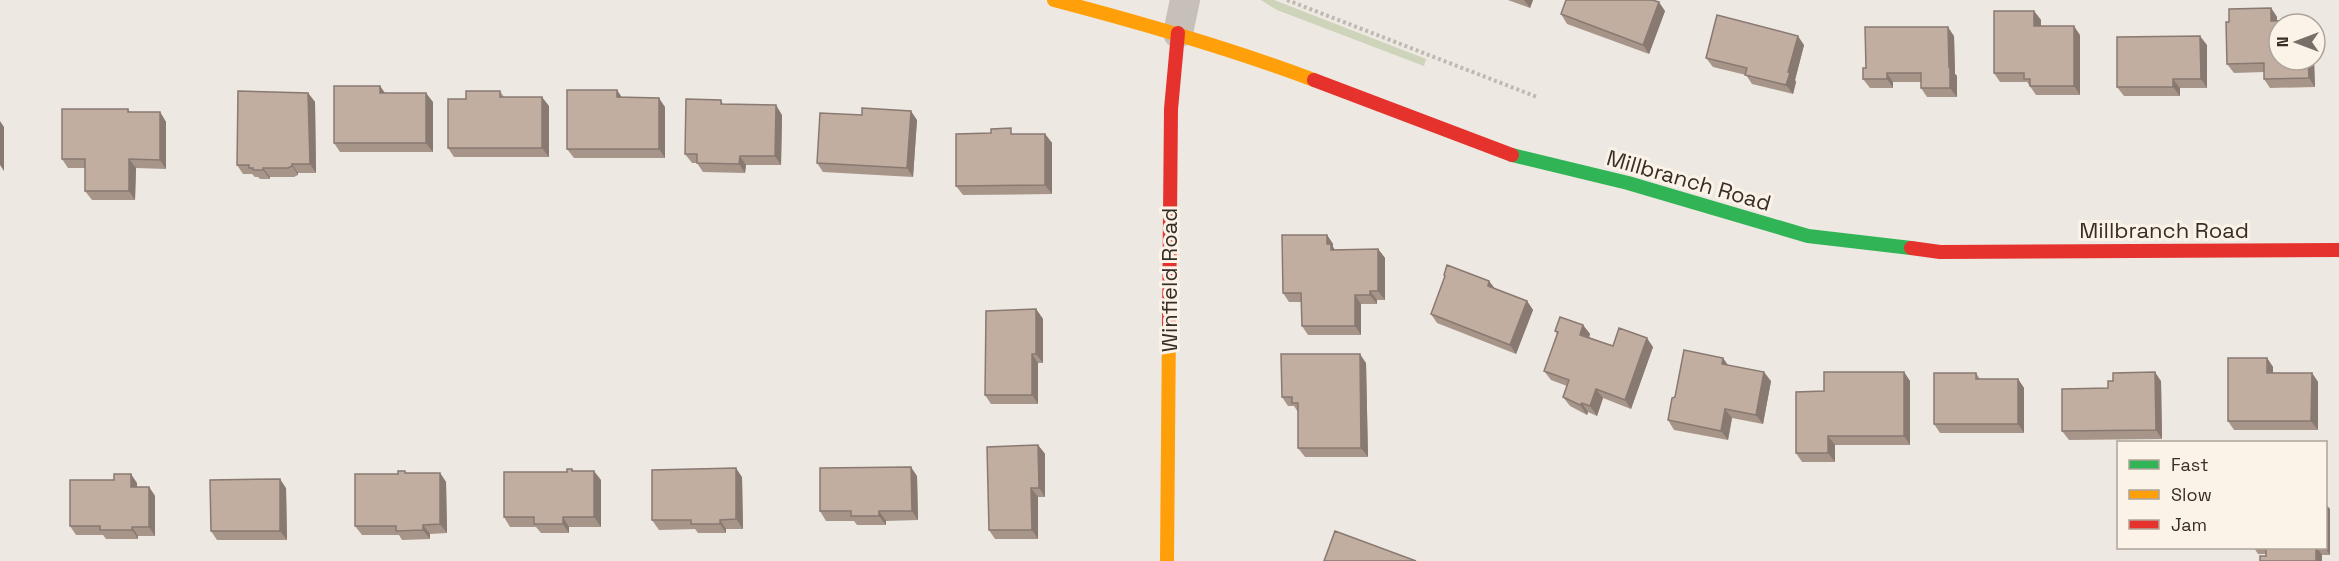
<svg xmlns="http://www.w3.org/2000/svg" width="2339" height="561" viewBox="0 0 2339 561" font-family="'Space Grotesk',sans-serif">
	<style>
		.green { fill: #cdd4ba }
		.lines { fill: none; stroke-linecap: round; stroke-linejoin: round }
		.path { stroke: #bfb9b2; stroke-width: 4; stroke-dasharray: 3 3; stroke-linecap: butt }
		.street { stroke: #c7c0b9; stroke-width: 30 }
		.fast { stroke: #30b455; stroke-width: 14 }
		.slow { stroke: #ff9f0a; stroke-width: 14 }
		.jam { stroke: #e5322d; stroke-width: 14 }
		.wall { fill: #a7958a }
		.shaded-wall { fill: #887971 }
		.building { fill: #c2ada1; stroke: #887971; stroke-width: 1.5 }
		.labels { text-anchor: middle; dominant-baseline: central; stroke-width: 6; stroke-linejoin: round; paint-order: stroke }
		.street-label { font-size: 22px; fill: #382e27; stroke: #fbf3e8 }
	</style>
	<rect width="100%" height="100%" fill="#ede8e1"/>
	<path class="green" d="M1261,0H1274L1426,59L1424,66L1277,10Z"/>
	<g class="lines">
		<path class="path" d="M1287,0L1537,97"/>
		<path class="street" d="M1178,33L1185,0"/>
		<path class="fast" d="M1512,155L1628,183L1808,236L1911,248"/>
		<path class="slow" d="M1054,0C1142,23 1229,48 1314,80
			M1167,561L1169,325"/>
		<path class="jam" d="M1314,80L1512,155
			M1911,248L1940,252L2339,250
			M1169,325L1171,109L1178,33"/>
	</g>
	<path class="wall" d="M1508,0H1533L1530,8Z
		M2271,8L2277,17V20H2307L2310,24H2279V60H2314L2315,87L2270,88L2264,79V72L2234,73L2227,64L2229,22Z
		M1665,11L1649,54L1567,24L1561,14Z
		M2034,11L2041,20V26L2080,35V95H2036L2027,82H2000L1994,73Z
		M1954,36L1955,74L1957,76V97H1927L1921,88V82H1893V88H1870L1863,79L1866,68Z
		M1804,45L1795,80L1796,82L1793,94L1752,84L1746,75L1713,67L1706,58Z
		M2207,45V88H2180V96H2124L2117,87Z
		M380,86L385,93L433,102V152H340L334,143Z
		M500,91L504,97L549,106V157H454L448,148L466,99Z
		M308,93L315,102L316,173H298V175L294,177H270V179H260L258,177H255L252,174H243L237,165Z
		M622,97L665,107V158H574L567,149Z
		M721,100L723,104L782,115L781,165H746L745,173L703,172L697,163H692L685,154Z
		M128,109L130,112H160L166,122V169L136,168L135,200H92L85,191V168H68L62,159Z
		M917,120L913,177L823,172L817,163Z
		M1015,134H1045L1052,143V194L963,195L956,186Z
		M1327,235L1333,244V247L1335,250L1378,249L1385,258V300H1377V304H1361V335H1308L1302,326V302H1289L1283,293Z
		M1444,275L1489,281L1494,288L1527,301L1533,310L1516,354L1437,323L1431,314L1445,277Z
		M1036,309L1043,319V363H1038V404H991L985,395Z
		M1583,325L1590,334L1589,337L1613,346L1653,347L1631,409L1603,398L1597,416L1588,412L1587,415L1570,406L1563,397L1567,386L1551,380L1544,371L1557,334L1555,331Z
		M1723,358L1728,365L1771,381L1763,424L1732,418L1728,440L1674,430L1668,420L1675,397Z
		M2267,358L2273,367V373H2312L2318,382V430H2234L2228,421Z
		M1366,363L1368,457H1305L1298,448V412L1294,406H1288L1282,397Z
		M1904,372L1910,381V445H1835V462H1802L1796,453L1824,391Z
		M1976,373L1980,379H2018L2024,388V433H1940L1934,424Z
		M2161,381L2162,439L2069,440L2062,431L2108,388Z
		M1038,445L1045,454V497H1038V539H995L989,530Z
		M572,469L573,471L601,480V527H569V533H541L536,527H510L504,517L567,472Z
		M407,473H440L446,482L447,533L430,534V539L402,540L399,535H362L355,526Z
		M917,476L918,520L886,521V525H857L854,521H826L820,511Z
		M742,477L743,529H726V533H698L695,529L659,530L652,520Z
		M137,483V487H149L155,496V536H138V539H106L103,535H76L70,526Z
		M286,488L287,540H217L211,531Z
		M2330,509V555H2322V561L2266,556V554H2258L2254,548H2325Z"/>
	<path class="shaded-wall" d="M1524,0H1533L1530,8Z
		M1659,2L1665,11L1649,54L1643,45Z
		M2271,8L2277,17V30L2271,21Z
		M2034,11L2041,20V35L2034,26Z
		M2074,26L2080,35V95L2074,86Z
		M1948,27L1954,36L1955,74L1957,76V97L1950,88L1949,67Z
		M1798,36L1804,45L1795,80L1796,82L1793,94L1786,85L1788,72Z
		M2200,36L2207,45V88L2201,79Z
		M2308,60H2314L2315,87L2309,78Z
		M1887,73L1893,82V88L1887,79Z
		M2173,79L2180,88V96L2173,87Z
		M380,86L386,95L380,93Z
		M617,90L623,99L617,97Z
		M308,93L315,102L316,173L310,164Z
		M426,93L433,102V152L426,143Z
		M542,97L549,106V157L542,148Z
		M659,98L665,107V158L659,149Z
		M776,105L782,115L781,165L775,156Z
		M911,111L917,120L913,177L907,168Z
		M160,112L166,122V169L160,160Z
		M0,121L4,127V171L0,165Z
		M1045,134L1052,143V194L1045,185Z
		M740,156L746,165L745,173L739,164Z
		M129,159L136,168L135,200L129,191Z
		M292,164L298,173V175L292,166Z
		M263,168L270,177V179L263,170Z
		M1327,235L1333,244V247L1337,253V259L1327,244Z
		M1378,249L1385,258V300L1378,291Z
		M1489,281L1496,290L1488,286Z
		M1370,291L1377,300V304L1370,295Z
		M1355,295L1361,304V335L1355,326Z
		M1527,301L1533,310L1516,354L1510,345Z
		M1036,309L1043,319V363L1036,354Z
		M1583,325L1590,334L1587,344L1580,335Z
		M1647,338L1653,347L1631,409L1625,400Z
		M1032,354L1038,363V404L1032,395Z
		M1360,354L1366,363L1368,457L1361,448Z
		M1723,358L1729,367L1722,364Z
		M2267,358L2273,367V382L2267,373Z
		M1764,372L1771,381L1763,424L1756,415Z
		M1904,372L1910,381V445L1904,436Z
		M2155,372L2161,381L2162,439L2156,430Z
		M2312,373L2318,382V430L2311,421Z
		M2018,379L2024,388V433L2018,424Z
		M1596,389L1603,398L1597,416L1590,406Z
		M1582,403L1588,412L1587,415L1580,405Z
		M1725,409L1732,418L1728,440L1721,431Z
		M1828,436L1835,445V462L1828,453Z
		M1038,445L1045,454V497L1039,488Z
		M911,467L917,476L918,520L912,511Z
		M736,468L742,477L743,529L736,519Z
		M594,471L601,480V527L594,517Z
		M440,473L446,482L447,533L440,524Z
		M131,474L137,483V496L131,487Z
		M280,479L286,488L287,540L280,531Z
		M149,487L155,496V536L149,527Z
		M1031,488L1038,497V539L1032,530Z
		M2325,503L2330,509V555L2325,548Z
		M879,511L886,521V525L879,516Z
		M563,517L569,527V533L563,524Z
		M720,520L726,529V533L720,524Z
		M423,525L430,534V539L423,530Z
		M132,527L138,536V539L132,530Z
		M2316,548H2317L2322,555V561H2316Z"/>
	<path class="building" d="M1566,0H1652L1659,2L1643,45L1561,14Z
		M2271,8V21L2307,20V24H2279V60H2308L2309,78L2264,79V63L2227,64L2226,22H2229V9Z
		M1994,11H2034V26H2074V86H2030V79H2024V73H1994Z
		M1717,15L1798,36L1788,72L1790,73L1786,85L1745,75L1747,68L1706,58Z
		M1865,27H1948L1949,67H1950V88H1921V73H1887V79H1863V68H1866Z
		M2200,36L2201,79H2173V87H2117V37Z
		M334,86H380V93H426V143H334Z
		M567,90H617V97L659,98V149H567Z
		M238,91L308,93L310,164H292V166L288,168H263V170H253V168H249V165H237Z
		M466,91H500V97H542V148H448V99H466Z
		M686,99L721,100V104L776,105L775,156H740L739,164L697,163V154H685Z
		M862,108L911,111L907,168L817,163L820,113L862,115Z
		M62,109H128V112H160V160L129,159V191H85V159H62Z
		M1011,128V134H1045V185L956,186V134L991,133V129Z
		M1282,235H1327V244H1331V250L1378,249V291H1370V295H1355V326H1302L1301,293H1283Z
		M1447,265L1489,281L1488,286L1527,301L1510,345L1431,314L1445,276L1444,275Z
		M1036,309V354H1032V395H985L986,311Z
		M1560,317L1583,325L1580,335L1613,346L1619,328L1647,338L1625,400L1596,389L1590,406L1582,403L1580,405L1563,397L1569,380L1544,371L1558,332L1555,331Z
		M1684,350L1723,358L1722,364L1764,372L1756,415L1725,409L1721,431L1668,420L1672,398L1675,397Z
		M1281,354H1360L1361,448H1298V403H1292V397H1282Z
		M2228,358H2267V373H2312L2311,421H2228Z
		M1824,372H1904V436H1828V453H1796V392L1824,391Z
		M2155,372L2156,430L2062,431V389L2108,388V381H2113V373Z
		M1934,373H1976V379H2018V424H1934Z
		M1038,445L1039,488H1031L1032,530H989L987,447Z
		M911,467L912,511H879V516H851V511H820V468Z
		M736,468V519L720,520V524H691V520H652V470Z
		M567,469H572V471H594V517H563V524H534V517H504V472H567Z
		M398,471H405V473H440V524L423,525V530L396,531V526H355V474H398Z
		M114,474H131V487H149V527H132V530H100V526H70V480H114Z
		M280,479V531H211L210,480Z
		M1335,531L1416,561H1324Z
		M2266,548H2316V561H2260V556H2266Z"/>
	<g class="labels">
		<g class="street-label">
			<text transform="translate(1689 180) rotate(16)">Millbranch Road</text>
			<text x="2164" y="230">Millbranch Road</text>
			<text transform="translate(1169 280) rotate(-90)">Winfield Road</text>
		</g>
	</g>
	<rect x="2117" y="441" width="210" height="108" fill="#fbf3e8" stroke="#ada49b" stroke-width="1.5"/>
	<rect x="2129" y="460" width="30" height="9" fill="#30b455" stroke="#ada49b" stroke-width="1.5"/>
	<text x="2171" y="471" font-size="18" fill="#382e27">Fast</text>
	<rect x="2129" y="490" width="30" height="9" fill="#ff9f0a" stroke="#ada49b" stroke-width="1.5"/>
	<text x="2171" y="501" font-size="18" fill="#382e27">Slow</text>
	<rect x="2129" y="520" width="30" height="9" fill="#e5322d" stroke="#ada49b" stroke-width="1.5"/>
	<text x="2171" y="531" font-size="18" fill="#382e27">Jam</text>
	<g transform="translate(2297 42) rotate(270)"><circle r="28" fill="#fbf3e8" stroke="#ada49b" stroke-width="1.5"/>
	<path d="M0-4.5L10 22L0 15L-10 22Z" fill="#776f68"/>
	<text y="-9" font-size="16" font-weight="bold" text-anchor="middle" fill="#382e27">N</text>
	</g>
</svg>
